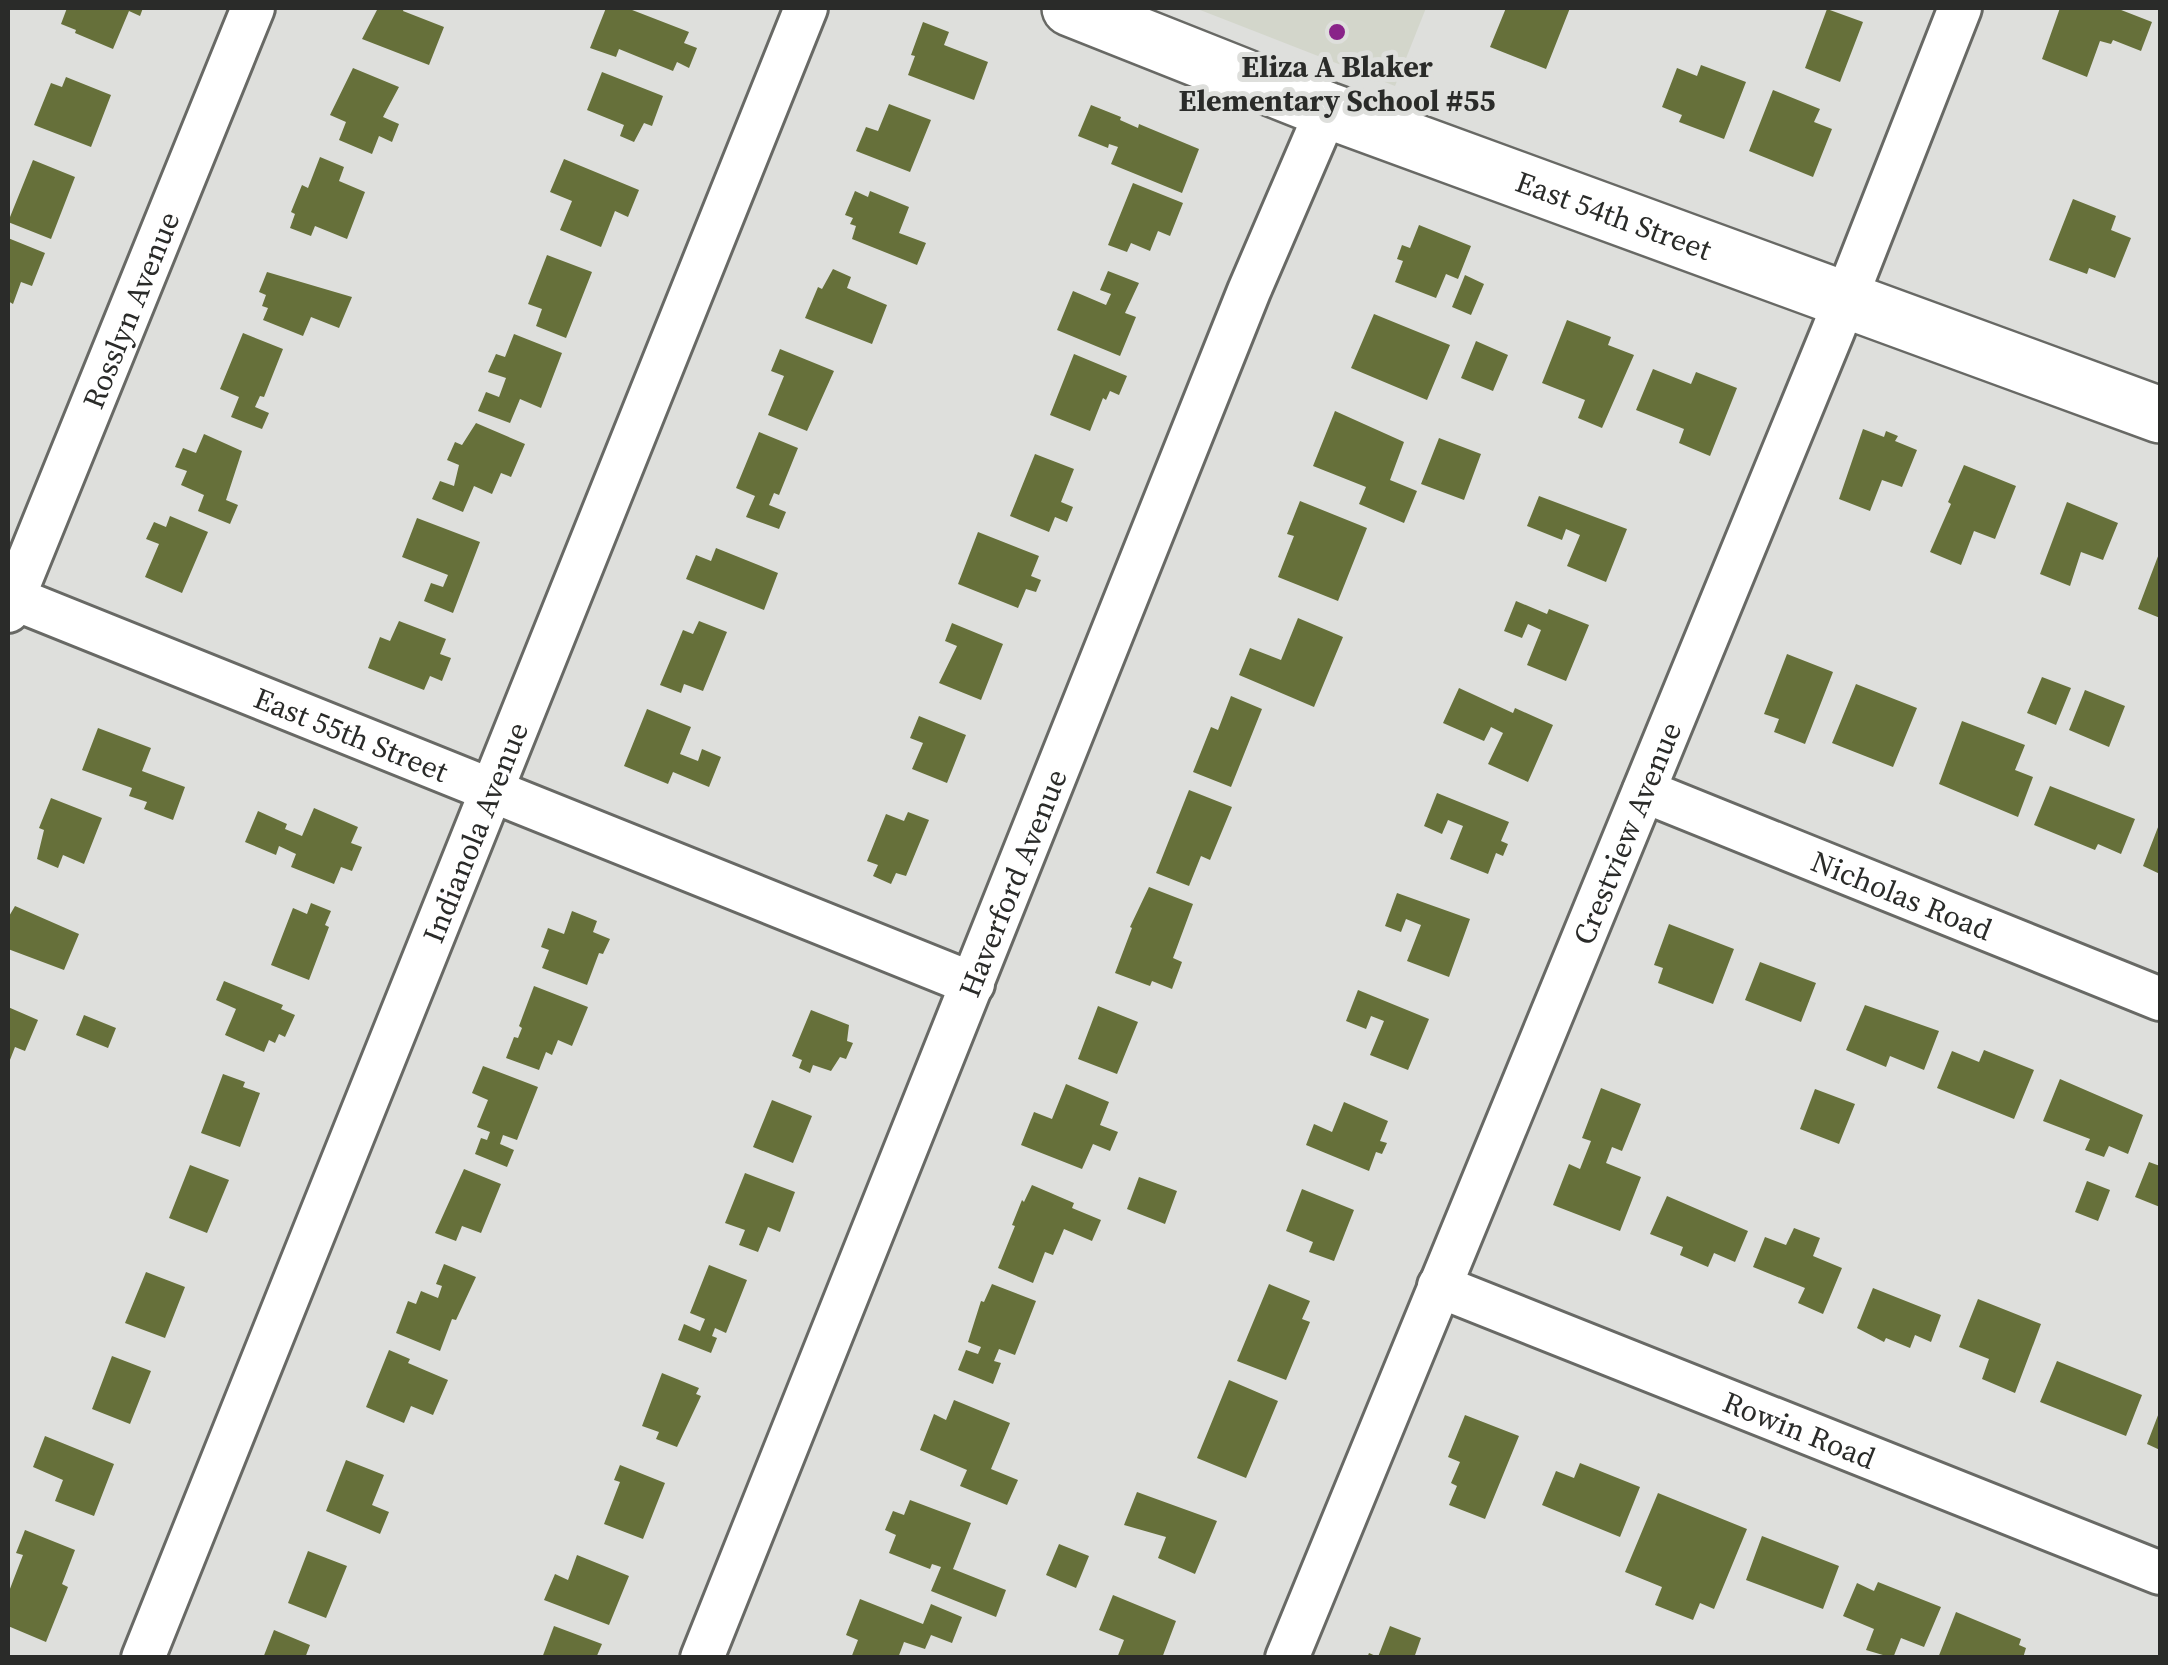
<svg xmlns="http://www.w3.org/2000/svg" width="2168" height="1665" viewBox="0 0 2168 1665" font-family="'Source Serif 4',serif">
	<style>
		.built { fill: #d3d6cb }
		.building { fill: #66703a }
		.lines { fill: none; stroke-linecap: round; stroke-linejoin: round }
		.minor-casing { stroke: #686965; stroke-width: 48 }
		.tertiary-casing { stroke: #686965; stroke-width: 60 }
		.minor { stroke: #fff; stroke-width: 42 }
		.tertiary { stroke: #fff; stroke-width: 55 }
		.poi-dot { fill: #892389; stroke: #dedfdc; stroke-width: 4 }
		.labels { text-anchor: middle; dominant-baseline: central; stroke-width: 10; stroke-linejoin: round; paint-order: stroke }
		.poi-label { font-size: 30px; font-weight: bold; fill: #2a2b29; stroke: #dedfdc }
		.street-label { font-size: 30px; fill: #2a2b29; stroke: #dedfdc }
	</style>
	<rect width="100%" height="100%" fill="#dedfdc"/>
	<path class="built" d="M1195,8H1426L1395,86Z"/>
	<path class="building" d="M67,8H143L140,16L129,11L113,49L75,33L76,30L61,24Z
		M378,8H404L403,11L444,27L429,65L362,39Z
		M606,8H627L689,32L684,43L697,48L689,68L677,62L673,71L619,49L616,57L590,48Z
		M1506,8H1570L1546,69L1490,47Z
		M2060,8H2116L2152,22L2141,51L2113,40L2111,44L2100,41L2087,77L2042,59Z
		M1827,9L1863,22L1840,82L1805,68Z
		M923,22L949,32L944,45L988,62L974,100L908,75L915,56L911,55Z
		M1701,65L1746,82L1724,139L1679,122L1682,115L1662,107L1677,68L1697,76Z
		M353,68L399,87L383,117L399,124L392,142L379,136L372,154L339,140L346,122L330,115Z
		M602,72L663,96L652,126L644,123L634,142L620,136L624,125L587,110Z
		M66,77L111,95L91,147L34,125L51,83L62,87Z
		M1773,90L1820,109L1814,122L1832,129L1813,177L1749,151Z
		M889,104L931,120L910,172L856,151L866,127L878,131Z
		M1091,105L1121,117L1120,120L1138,128L1139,124L1199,149L1182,193L1111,164L1118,147L1109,144L1108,148L1078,136Z
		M320,157L344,167L339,181L365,192L347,239L315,226L311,236L290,228L295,214L291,212L302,185L308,188Z
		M564,159L639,190L628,217L615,211L601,247L560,230L572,201L550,192Z
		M33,160L75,177L51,239L8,222Z
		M1133,183L1183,203L1170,236L1158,231L1150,251L1131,243L1127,252L1108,245Z
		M855,191L868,197L870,191L909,207L899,233L926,243L917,265L852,239L856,226L850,224L853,218L845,215Z
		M2073,199L2116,216L2111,230L2131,238L2115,278L2089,268L2087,274L2049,260Z
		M1419,225L1471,246L1458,279L1446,274L1436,298L1395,282L1403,261L1397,259L1402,245L1410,248Z
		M8,238L45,253L32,286L21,282L13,304L8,301Z
		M547,255L592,272L566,338L536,326L542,309L528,304Z
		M833,269L851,277L847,288L887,305L872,344L805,318L818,287L822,289Z
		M1108,271L1139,283L1125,313L1136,317L1120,356L1057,330L1073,291L1106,305L1111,294L1100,290Z
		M267,272L352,297L339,328L311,317L303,336L263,320L268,308L262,306L266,295L259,292Z
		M1465,275L1484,284L1471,315L1452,307Z
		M1374,314L1450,345L1427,400L1351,368Z
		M1567,320L1611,337L1608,345L1634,355L1602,428L1578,418L1585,400L1542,383Z
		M243,333L283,349L264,397L260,396L255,407L269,413L262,429L231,417L239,397L220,389Z
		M514,334L562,353L541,408L520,399L510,423L478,411L486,392L499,397L506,378L488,372L496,354L505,357Z
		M1476,341L1508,355L1493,391L1461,378Z
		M780,349L834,371L807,431L768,415L784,376L771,371Z
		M1074,354L1127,376L1119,395L1110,391L1106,400L1103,398L1090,431L1050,415Z
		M1653,369L1691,384L1696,372L1737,388L1710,456L1679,443L1684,429L1636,410Z
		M1335,411L1404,442L1390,480L1417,491L1404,523L1359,504L1366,487L1313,466Z
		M476,423L525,444L511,477L501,473L492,494L474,486L463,512L432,499L440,481L454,486L459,465L447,460L455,442L462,445Z
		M1863,429L1884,437L1886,431L1898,436L1895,441L1917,450L1902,487L1882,480L1870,511L1839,499Z
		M759,432L798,448L779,495L774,493L769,505L786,512L779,529L746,517L755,496L736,488Z
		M204,434L242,451L226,500L238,505L230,524L198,511L204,495L181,485L187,471L175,467L183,448L196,453Z
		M1439,438L1481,454L1464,500L1421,484Z
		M1035,454L1074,469L1061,502L1073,507L1067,522L1055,517L1049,532L1010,516Z
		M1964,465L2016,486L1995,539L1974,531L1961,565L1930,552L1951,504L1948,502Z
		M1539,496L1627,529L1606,582L1567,566L1580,535L1566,529L1562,540L1527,526Z
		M1300,501L1367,528L1338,601L1278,577L1294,536L1287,534Z
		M2067,502L2118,523L2103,560L2081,552L2070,586L2040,574Z
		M170,516L208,532L182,593L145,577L159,544L146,539L154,522L166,527Z
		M417,518L480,542L453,613L424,601L431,583L443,587L448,575L402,557Z
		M978,532L1039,556L1031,576L1041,580L1036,592L1026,589L1018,608L958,584Z
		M716,548L778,573L764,610L686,579L696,555L711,561Z
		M2160,551V618L2138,609Z
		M1516,601L1547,614L1549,609L1589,625L1566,681L1527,665L1541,630L1528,624L1522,638L1504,631Z
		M1298,618L1343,637L1314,707L1239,675L1250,648L1281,660Z
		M399,621L446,639L440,654L451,658L442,681L430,676L424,690L368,668L380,637L390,641Z
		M699,621L727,632L703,691L684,684L681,693L660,685L683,630L693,634Z
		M952,623L1003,644L981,700L939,683L957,646L945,641Z
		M1787,654L1833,672L1805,744L1774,732L1779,719L1764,714Z
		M2042,677L2071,688L2056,725L2027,713Z
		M1856,684L1917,708L1893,767L1832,743Z
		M1459,688L1513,713L1515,708L1553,725L1528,782L1488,764L1503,733L1491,727L1484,741L1443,723Z
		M2085,690L2125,706L2109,747L2069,730Z
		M1231,696L1262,709L1231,787L1193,772L1211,727L1218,730Z
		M647,709L691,727L680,754L698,761L702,749L721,757L709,787L673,772L668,784L624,766Z
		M919,716L966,735L947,783L912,769L923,743L910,738Z
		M1962,721L2025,745L2015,770L2033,777L2018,817L1939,784Z
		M98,728L151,748L142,771L185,787L173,820L144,809L147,802L129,796L132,788L82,770Z
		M2050,786L2135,819L2121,854L2098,844L2095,850L2034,825Z
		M1189,790L1232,807L1210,860L1201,856L1189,886L1156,873Z
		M1437,793L1509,822L1501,841L1508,844L1503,856L1496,853L1488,874L1450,859L1463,826L1448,820L1442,834L1424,826Z
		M51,798L102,818L84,864L63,855L58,868L37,859L44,830L39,828Z
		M314,808L358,827L351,843L362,847L352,871L341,867L334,884L291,867L296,854L279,846L276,855L245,842L258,811L287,824L285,829L302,836Z
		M908,812L929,820L906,876L896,873L891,884L873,876L878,865L867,861L886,814L904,821Z
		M2160,822V874L2143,866Z
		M1149,887L1193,904L1173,958L1182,962L1172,989L1152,981L1150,986L1115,973L1132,928L1130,927Z
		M1397,893L1470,919L1449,977L1407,961L1421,925L1406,919L1401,932L1385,926Z
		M311,903L331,911L325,925L329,927L309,980L271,965L293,908L307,914Z
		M15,906L79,934L64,970L8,949V918Z
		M572,911L597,921L593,932L610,939L603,954L599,953L587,985L542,968L549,950L541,947L548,928L564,934Z
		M1669,924L1734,949L1713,1004L1658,983L1663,968L1654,965Z
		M1760,962L1816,983L1801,1022L1745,1000Z
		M224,981L283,1005L281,1009L295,1015L285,1037L279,1034L275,1043L269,1040L264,1052L225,1035L236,1009L216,1000Z
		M534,986L588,1007L572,1046L558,1040L552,1055L546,1052L539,1070L506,1058L514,1037L518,1038L522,1028L519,1026Z
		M1358,990L1429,1019L1408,1070L1370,1055L1384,1021L1371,1016L1366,1029L1346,1021Z
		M1865,1005L1939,1031L1924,1070L1890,1056L1886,1067L1846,1050Z
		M1098,1006L1138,1022L1117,1074L1078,1059Z
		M8,1007L38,1020L25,1051L15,1047L8,1065Z
		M811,1010L849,1025L847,1041L853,1043L846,1059L840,1057L831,1071L813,1065L810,1073L799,1068L802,1060L792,1056Z
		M84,1015L116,1028L108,1048L76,1035Z
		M1984,1050L2034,1070L2014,1119L1937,1088L1952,1051L1979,1062Z
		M483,1066L538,1087L517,1140L503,1135L500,1144L514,1150L507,1167L475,1154L481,1138L487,1140L490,1132L477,1127L488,1100L472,1093Z
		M223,1074L245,1082L243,1087L260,1093L240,1147L201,1133Z
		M2060,1079L2143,1115L2128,1154L2109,1146L2104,1157L2085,1150L2090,1139L2043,1121Z
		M1066,1084L1109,1102L1100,1125L1118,1132L1110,1151L1093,1144L1082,1169L1021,1145L1034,1112L1052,1119Z
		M1601,1088L1641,1104L1622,1151L1612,1147L1606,1163L1641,1177L1620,1231L1553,1205L1569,1164L1580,1169L1591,1141L1582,1138Z
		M1815,1089L1855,1104L1839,1144L1800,1129Z
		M772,1100L812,1116L793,1163L753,1147Z
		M1344,1102L1388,1121L1380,1141L1387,1143L1382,1154L1376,1152L1369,1171L1306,1145L1314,1124L1332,1132Z
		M2149,1162L2160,1166V1207L2135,1197Z
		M190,1165L229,1180L207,1233L169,1218Z
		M464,1169L501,1184L481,1233L462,1226L456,1241L435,1233Z
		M745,1173L795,1192L780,1232L768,1227L758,1252L739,1245L745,1230L725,1223Z
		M1139,1177L1177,1191L1165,1224L1127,1209Z
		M2087,1181L2110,1190L2098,1221L2075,1212Z
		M1032,1185L1074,1203L1072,1208L1101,1220L1092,1241L1064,1229L1053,1255L1045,1252L1033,1283L998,1268L1015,1226L1012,1225L1022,1200L1024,1202Z
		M1302,1189L1354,1210L1334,1261L1309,1252L1313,1242L1286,1231Z
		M1667,1196L1748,1231L1735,1262L1714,1253L1708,1267L1680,1255L1683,1247L1650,1234Z
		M1794,1228L1820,1238L1813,1256L1842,1268L1823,1314L1798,1303L1805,1288L1753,1267L1765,1237L1786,1245Z
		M444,1264L476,1277L456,1320L452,1319L440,1351L396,1333L408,1301L416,1304L421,1291L438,1298L442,1286L436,1284Z
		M709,1265L747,1280L726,1333L715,1328L712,1336L717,1338L711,1353L678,1340L684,1324L700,1331L705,1319L690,1313Z
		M146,1272L185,1287L165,1338L125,1323Z
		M992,1284L1036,1301L1015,1355L999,1349L994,1361L1001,1363L993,1384L958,1370L966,1350L978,1354L981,1347L968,1342L981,1301L984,1302Z
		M1269,1284L1310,1301L1302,1319L1310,1322L1286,1380L1237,1361Z
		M1873,1288L1941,1315L1931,1342L1915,1335L1910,1348L1886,1338L1884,1342L1857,1328Z
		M1978,1299L2041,1324L2015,1393L1982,1379L1989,1359L1959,1347Z
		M389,1350L410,1359L408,1363L448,1380L433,1415L411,1406L404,1423L366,1407Z
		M112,1356L151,1371L130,1424L92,1409Z
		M2057,1361L2142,1395L2126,1436L2040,1402Z
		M662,1373L699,1388L696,1394L701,1396L677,1447L656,1439L659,1432L642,1426Z
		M1229,1380L1278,1401L1246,1478L1197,1458Z
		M954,1400L1010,1423L991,1469L1018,1480L1007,1505L960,1486L967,1470L920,1450L934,1414L946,1420Z
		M2160,1410V1450L2147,1444Z
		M1465,1415L1519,1436L1485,1519L1449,1505L1457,1486L1451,1483L1460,1462L1448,1457Z
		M45,1436L114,1464L94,1516L55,1501L63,1480L33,1467Z
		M346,1460L384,1475L372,1505L389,1512L380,1534L326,1511Z
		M1580,1463L1640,1487L1620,1537L1542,1505L1556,1471L1574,1478Z
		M620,1465L665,1483L643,1539L604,1524L620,1482L614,1480Z
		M1137,1492L1217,1521L1195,1574L1158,1558L1166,1537L1124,1525Z
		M1658,1493L1747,1529L1714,1609L1700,1603L1693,1620L1655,1605L1662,1587L1625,1572Z
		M910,1500L971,1523L953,1569L1006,1590L996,1617L931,1591L941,1567L932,1564L930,1569L889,1553L896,1535L885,1530L893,1511L904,1515Z
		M25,1530L75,1550L62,1584L68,1587L46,1642L8,1626V1594L23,1555L16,1553Z
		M1762,1536L1839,1566L1823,1609L1746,1580Z
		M1059,1544L1089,1556L1076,1588L1046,1575Z
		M308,1551L347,1566L326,1618L288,1603Z
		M577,1555L629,1576L609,1625L544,1600L555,1574L568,1580Z
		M1878,1582L1941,1607L1924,1647L1901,1638L1893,1658L1866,1650L1874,1629L1843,1616L1857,1583L1874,1591Z
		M1113,1595L1176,1621L1162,1658H1117L1124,1640L1099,1630Z
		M860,1599L923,1624L931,1604L962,1617L952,1643L931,1635L925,1649L904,1642L898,1658H851L858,1640L846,1635Z
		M1956,1612L2021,1639L2019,1645L2026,1648L2023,1658H1938Z
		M554,1626L602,1644L596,1658H542Z
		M1390,1626L1421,1638L1414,1658H1367L1369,1653L1378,1657Z
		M274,1630L310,1645L305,1658H263Z"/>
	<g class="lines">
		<g class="minor-casing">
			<g id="minor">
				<path id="s1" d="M8,596L973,984"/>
				<path id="s2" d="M8,611L253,8"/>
				<path id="s3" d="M1644,791L2160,999"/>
				<path id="s4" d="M1439,1286L2160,1573"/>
				<path id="s5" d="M143,1658L806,8"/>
				<path id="s6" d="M702,1658L1249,291L1327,110"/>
				<path id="s7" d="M1287,1658L1833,331L1960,8"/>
			</g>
		</g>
		<g class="tertiary-casing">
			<g id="tertiary">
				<path id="s8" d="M1070,8L1327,110L2160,415"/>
			</g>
		</g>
		<use href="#minor" class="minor"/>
		<use href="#tertiary" class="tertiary"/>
	</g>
	<circle class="poi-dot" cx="1337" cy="32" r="10"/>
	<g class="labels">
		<g class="poi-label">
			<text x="1337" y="66">Eliza A Blaker<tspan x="1337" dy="34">Elementary School #55</tspan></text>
		</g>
		<g class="street-label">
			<text stroke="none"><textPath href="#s8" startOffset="582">East 54th Street</textPath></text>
			<text stroke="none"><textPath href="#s2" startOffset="325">Rosslyn Avenue</textPath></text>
			<text stroke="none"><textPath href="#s1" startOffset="370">East 55th Street</textPath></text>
			<text stroke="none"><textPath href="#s5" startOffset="890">Indianola Avenue</textPath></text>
			<text stroke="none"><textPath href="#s7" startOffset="892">Crestview Avenue</textPath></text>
			<text stroke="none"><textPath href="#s6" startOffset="835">Haverford Avenue</textPath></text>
			<text stroke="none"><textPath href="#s3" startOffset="278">Nicholas Road</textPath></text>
			<text stroke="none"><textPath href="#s4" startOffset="388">Rowin Road</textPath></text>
		</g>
	</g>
	<rect width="2168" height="1665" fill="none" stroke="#2a2b29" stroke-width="20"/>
</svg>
